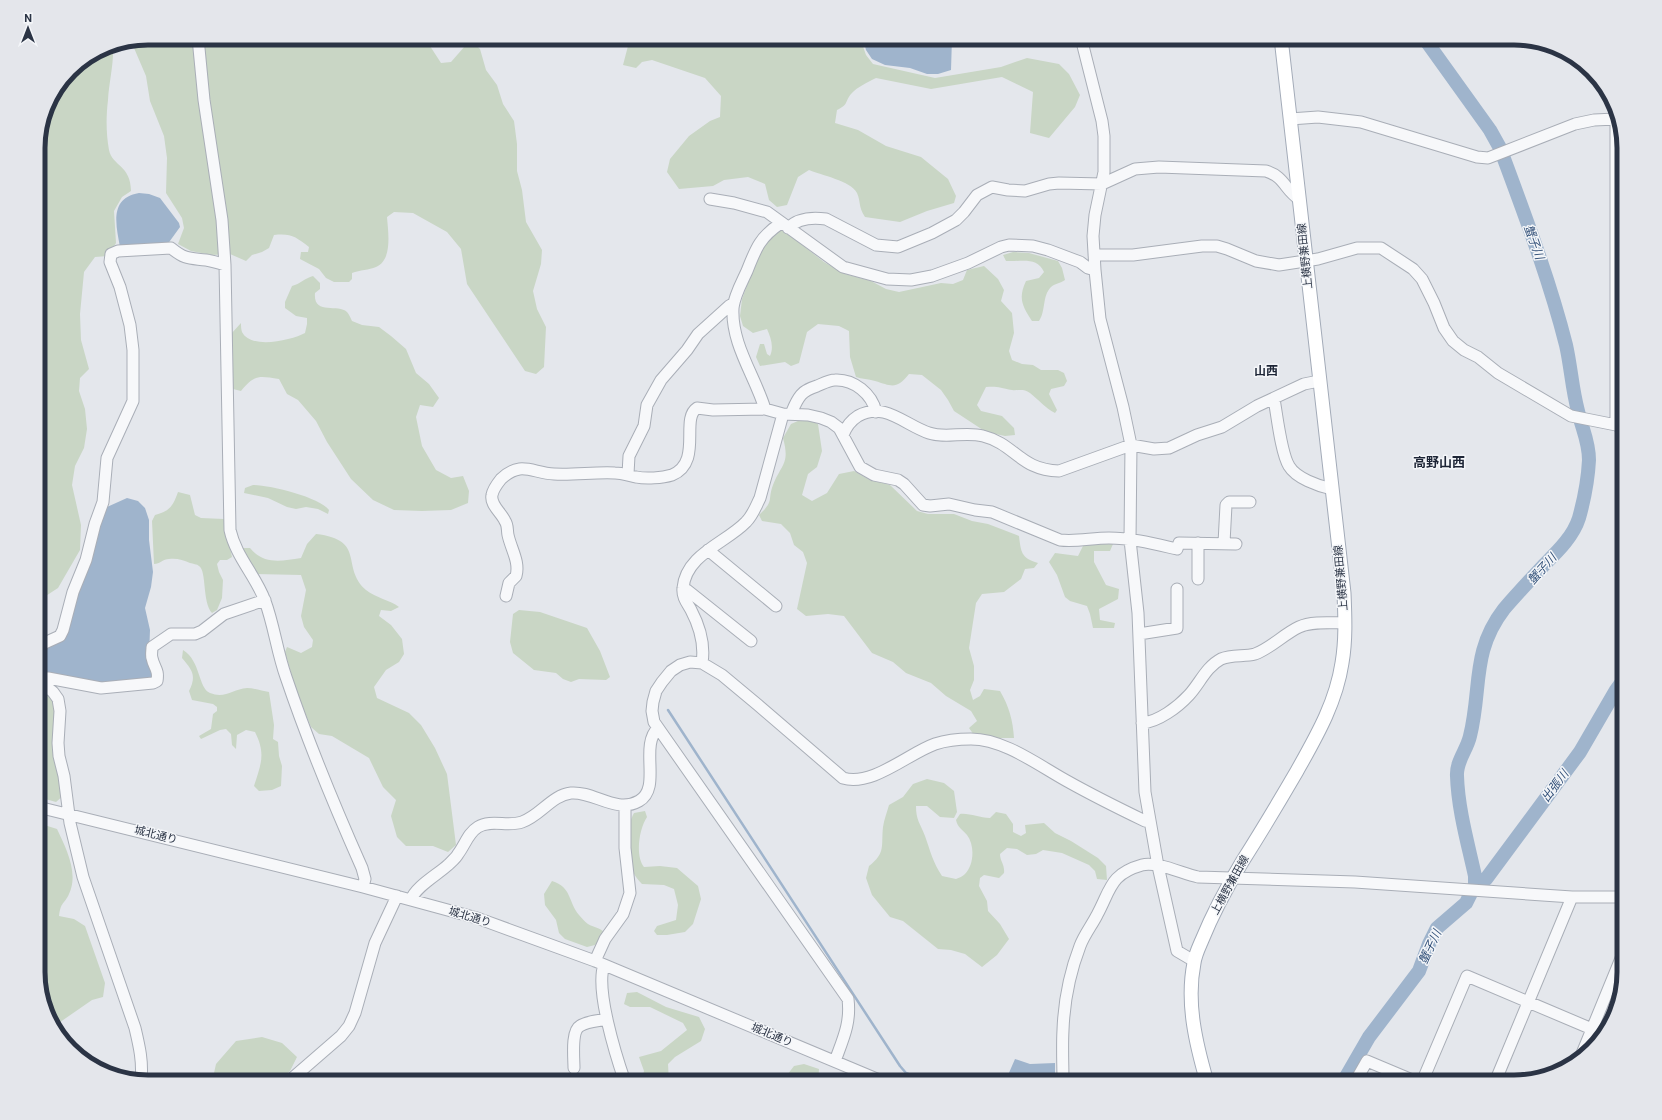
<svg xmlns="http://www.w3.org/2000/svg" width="1662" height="1120" viewBox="0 0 1662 1120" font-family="Roboto,'Noto Sans JP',sans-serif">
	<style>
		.green { fill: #c9d6c5 }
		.water { fill: #9fb4cc }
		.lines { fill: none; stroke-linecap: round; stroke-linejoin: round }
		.stream { stroke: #9fb4cc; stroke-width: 2.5 }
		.river { stroke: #9fb4cc; stroke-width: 14 }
		.minor-casing { stroke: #a9aeb7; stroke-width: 13 }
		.major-casing { stroke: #a3abb8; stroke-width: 15 }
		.minor { stroke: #f7f8fa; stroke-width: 11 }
		.major { stroke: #fff; stroke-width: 13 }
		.labels { text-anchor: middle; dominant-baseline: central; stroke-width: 3; stroke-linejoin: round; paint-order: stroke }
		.street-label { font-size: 11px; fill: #2b3445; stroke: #f4f6f9 }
		.water-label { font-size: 12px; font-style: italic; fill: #34527a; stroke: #f4f6f9 }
		.neighbourhood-label { font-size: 12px; font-weight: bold; fill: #1d2536; stroke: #f4f6f9 }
		.quarter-label { font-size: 13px; font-weight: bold; fill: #1d2536; stroke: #f4f6f9 }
		.rim { fill: none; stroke: #2b3445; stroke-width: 5 }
	</style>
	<rect width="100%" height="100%" fill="#e4e7ec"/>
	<path class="green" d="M148,38H421L430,46L441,63L451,62L465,46L474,43L480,49L486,70L497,85L503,104L514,121L517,144V171L522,190L526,222L542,250L541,264L533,291L537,309L546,327L544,367L536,374L525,371L467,284L461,249L447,232L413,213L394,212L387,217C388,231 393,260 376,267C369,270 360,270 352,273V279L349,282H334L326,278L319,269L300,259L301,252H308L309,247C296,237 291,233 274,235L269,248L262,252L252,255L246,261L230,254L212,255L191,251L178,244L184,228L182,218L166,193L167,158L164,136L150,101L146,76L131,41Z
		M638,38H814L825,45L832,38H860L866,55L873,64L935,78L1001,67L1027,58L1059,64L1069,74L1080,95L1075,107L1049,138L1030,133L1033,92L1002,77L931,89L876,78C868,82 857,87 851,94C844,103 849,104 837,110L835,123L858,130L886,146L921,157L948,179L956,196L954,203L927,211L900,222L865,217C858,206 861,202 857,193C851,181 821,175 809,170L798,177L787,205L777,207L769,200L765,184L748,177L724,180L713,186L679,189L667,172L670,159L689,136L710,121L720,117L721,96L705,78L652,60L642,62L636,68L623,65L628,46Z
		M113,45C114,64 109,82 108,100C106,117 106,133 109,150C112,166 131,165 131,191L122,197L114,211L116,243L108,256L95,257L84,272L80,314L81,340L89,369L80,378L79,391L85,409L87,429L84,448L75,466L72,485L81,525L80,550L58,588L38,601V141L46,106L70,70L106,46Z
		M783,230L824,262L845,274L871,281L886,289L899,292L941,283L953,284L963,280L967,270L984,266L998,279L1004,290L1001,301L1012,313L1014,333L1009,351L1012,360L1022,364L1033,365L1041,370H1058L1064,373L1067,381L1064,386L1051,389L1049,394L1057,410L1055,413C1045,408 1039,400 1030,393C1023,388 1018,391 1012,390C1000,388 998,386 986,387L977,405L981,411L1002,416L1014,428L1015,435L1005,436L986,432L954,411L948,400L941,390L922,375L909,374C896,390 892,386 875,381C868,379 862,379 856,377L850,357L849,331L839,326L818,324L807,332L799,363L791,366L785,362L760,366L756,357L760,344H764L767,354L770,356C774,347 771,338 767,329L753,333L743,326L740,316L742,299L763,242L776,231Z
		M1013,252L1029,253L1058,261L1062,268L1065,280C1061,283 1054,284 1051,287C1042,296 1046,311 1039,321H1032C1022,306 1018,298 1026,281L1039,278L1044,272C1037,256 1021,262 1006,261L1003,255Z
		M313,276L320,283V289L315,293C313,316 338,303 347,312C349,314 351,319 352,321L362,325L379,327L391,336L406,349L416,373L429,384L439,398L433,407L420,405L416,417L422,446L436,470L451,478L463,476L469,491L468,503L451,510L422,511L394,510L373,500L351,479L327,442L316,421L298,400L287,394L279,379C259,376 255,374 241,391L233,389L232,374L231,334L241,323C241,326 241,329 242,332C251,350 292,340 305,333L307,324V318L296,316L285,308V302L292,286C300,284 305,278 313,276Z
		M805,418L818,424L822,451L817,467L808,474L802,495L812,501L827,493L839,474L854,471L868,479L890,485L917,511L928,514H954L972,521L988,524L1019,536C1021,552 1021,558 1038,563L1034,568L1025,569L1021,579L1004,592L982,594L976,603L969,648L974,666V680L970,690L973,700L980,696L984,689L1000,691C1009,706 1013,721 1014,738H999L974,735L969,728L977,721L971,711L946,696L931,683L906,673L893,662L872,653L844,616L828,614L806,616L797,609L807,563L803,552L794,545L790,533L781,524L762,521L759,515C775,500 767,501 773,485C782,463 790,464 783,438L791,424Z
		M253,485C270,485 319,497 329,510L328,514L318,509L306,507L296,509L287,507L268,498L244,493L245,488Z
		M178,492L190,495L195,515L201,518L224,519L232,557L227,560H220L217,564L219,572L223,580L222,598L217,610L212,613C202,602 207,571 199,566C197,564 193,564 190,563C183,560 177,558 169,559C163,559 160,564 154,564L152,521L155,515C170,511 173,506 178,492Z
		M316,534C367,540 340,567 366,590C376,598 390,600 399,607L391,611L381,610L379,616L391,625L402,639L404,654L399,662L386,670L374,687L377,698L409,713L421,725L435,748L447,774L456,845L448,852L433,846H406L397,837L391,816L396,800L383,787L369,758L332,736L319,734L311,727L297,694L285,652L287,647L301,653L312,647L313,640L304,627L301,616L306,590L301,575L255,574L243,553V548H250C264,565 281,561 301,558L307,544Z
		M1101,542L1113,544L1110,551H1094V562L1106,585L1119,589L1118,599L1099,609L1100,620L1115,623L1114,628H1093L1090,614L1087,606L1070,601L1065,597L1057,575L1049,562L1055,553L1078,556L1084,544Z
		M519,610L540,612L587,628L600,651L610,677L606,680L579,679L571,682L563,679L556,673L534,670L513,653L510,642L513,614Z
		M183,650C201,661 198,688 210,693C225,699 233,689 247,688C254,688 262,691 269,692L274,725L273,739L278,742L279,756L282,766L281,786L272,790L259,791L254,786C261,764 266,754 255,732L246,730L237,735L236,749L232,745L231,734L226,729L220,730L201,739L199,736L211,729L213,714L217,711V707L213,704L192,700L189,691C197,675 192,670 182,658Z
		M38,687L48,693L55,705L64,795L56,802L38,797Z
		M927,779L944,783L954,791L957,812L954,818L940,817L927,806H916C916,820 920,823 925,836C930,850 933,863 942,876L956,879C959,878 963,876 965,874C974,865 975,845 967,835C962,829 958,828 956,820L960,814C970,813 979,818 990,818L996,812L1006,814L1013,824V832L1021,836L1026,833L1025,825L1044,823L1055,833L1071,841L1098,858L1106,866L1107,880L1097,879L1095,871L1089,865L1062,853L1043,850L1036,854L1027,855L1017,849L1007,848L1000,854C1000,861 1005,865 1004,873L999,878L984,875L980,878L979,886L987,901L988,911L1000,924L1009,939L997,955L982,967L965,954L951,950L938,949L903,921L890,917L872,895L866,878L869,866C886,853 881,846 883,827C884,820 887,812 889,805L903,797L913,784Z
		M645,811L647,817C639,829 635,856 644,867L660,866L677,868L698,886L701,899L693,924L685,932L667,935H657L654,931L657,926L676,920L678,905L674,889L664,885L642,884C639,881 635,876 633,872C628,858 626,825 634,813Z
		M38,823L57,829C66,848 79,873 69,894C64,905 61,901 59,916L74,919L85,926L105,983L103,997L92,1000L53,1027L38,979Z
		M552,881C572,887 568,902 579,915C582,918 585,922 588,924C594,928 598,926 605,933L595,945L587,947L565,939L559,933L556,920L545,905L544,894Z
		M637,992L666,1007L699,1017L705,1029L701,1041L675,1057L668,1064L669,1082H636L642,1079L644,1071L639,1057L661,1051L687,1030L683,1023L650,1007H630L624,1004L627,993Z
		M262,1037L282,1043L297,1057L290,1071L277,1082H212L216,1064L236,1041Z
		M804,1064L819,1069L818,1082H779L784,1079L794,1066Z"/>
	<path class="water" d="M863,38H952L951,70L938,74H927L910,68L885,65L872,59L866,50Z
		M139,193L149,194L160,198L179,223L180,227L167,245L120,247C116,225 109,198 139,193Z
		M127,498L138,501L145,508L149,520V540L153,572L151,587L145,608L150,630L149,655L153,677L126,682L93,683L38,670V652L42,647L58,641L107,507Z
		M1015,1059L1030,1064L1055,1063V1082H1005Z"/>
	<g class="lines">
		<path class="stream" d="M668,710L900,1066L906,1073L926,1082"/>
		<path class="river" d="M1475,885L1486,879L1580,752L1616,690L1624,679
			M1343,1082L1369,1037L1419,971L1429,944L1437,928L1466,903L1475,885V876C1468,844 1458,809 1457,776C1456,761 1467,750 1470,736C1482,688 1471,652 1504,609C1517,594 1530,580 1544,565C1557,552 1573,537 1579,518C1584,500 1588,480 1589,460C1589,441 1582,429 1578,411C1572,389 1571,367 1566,345C1549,278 1524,213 1500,148L1490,130L1424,38"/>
		<g class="minor-casing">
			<path id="minor" d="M198,38L204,100L222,220L225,265L230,530C236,557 256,576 265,601C274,625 277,652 286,677C308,742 334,805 362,868L365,879L363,887
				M1081,38L1102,121L1104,136V172L1095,215L1093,236L1095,270L1100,319L1123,407L1131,445L1130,540L1138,613L1145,792L1158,866L1177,951L1194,961
				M1290,119L1318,117L1361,122L1477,157L1488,158L1575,124L1594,120L1616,119
				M1616,119V425
				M710,199L734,203L767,212L843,267L887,279L911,280L932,276L968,263L1001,247L1009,245L1033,246L1048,250L1080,262L1088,268L1095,270
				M788,228C798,218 812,217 826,219L876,245L898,247L932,233L956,220L964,212L977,195L992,187L1008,190L1025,191L1049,184L1059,183L1102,184L1135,169L1159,167L1266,171C1285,177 1284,189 1299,199
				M1094,255H1133L1202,246H1217L1227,249L1256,261L1279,265L1318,259L1357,248H1381L1413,269L1422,279L1434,303L1444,328L1453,341L1464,350L1478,357L1498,373L1571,416L1616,425L1624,429
				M1274,399C1277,415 1281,453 1289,466C1296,478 1318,486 1332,489
				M765,409C755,376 731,344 733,308C734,296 742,282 747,271C756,248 760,237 781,223
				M791,414C794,407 796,401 801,395C805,390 811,388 817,386C822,384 829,380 835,380C854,379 872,394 876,412
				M843,435C846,427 850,421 858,416C884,401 905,425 929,433C946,439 965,431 983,436C1015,444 1020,470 1059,471L1131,445L1154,449L1169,448L1197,435L1222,427L1257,406L1304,384L1319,381
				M628,474L629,456L644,426L647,405L661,380L687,350L698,334L729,306L734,303
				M1224,543L1226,505L1229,502H1250
				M708,550L776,606
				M1198,579V543
				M683,589L687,590L751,641
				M506,596L509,583L516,576C520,562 511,549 508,535C507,530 508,525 505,521C501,512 490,505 492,495C493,489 497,484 501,479C521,460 532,473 554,474C575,475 595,472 615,473C624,473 628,476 636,477C646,479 662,478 672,475C703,462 680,419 697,408L713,410L765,409L783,414L808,415L821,418L831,422L839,428L860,467L874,475L898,480L904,484L923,505L930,506L949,504L975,510L992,512L1060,540C1076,542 1092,538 1109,538C1132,538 1155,544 1177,549L1179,543L1236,544
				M1139,634L1177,628V589
				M38,646L60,636L63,630L73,592L86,560L95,524L103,502L107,458L133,401V350L130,325L120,287L110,262L111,254L118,251L171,248C186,260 189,258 206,260C213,261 219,263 225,265
				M702,663C705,644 700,627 691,610C687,603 682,597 683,588C686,554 726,543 746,522C753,515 756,506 760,498L783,414
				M38,680L53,692L58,699L60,711L58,743L59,756L64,776L70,823L83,877L135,1028C139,1045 143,1061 141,1080
				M39,680L42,678H48L101,688L153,683L157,681C159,669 154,668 152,658C151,655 152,651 152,647L171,634H195L202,631L224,614L265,600
				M1142,723C1158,722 1178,707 1189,695C1200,683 1206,667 1221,659C1232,654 1244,657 1255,654C1271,648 1284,634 1299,627C1312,621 1331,623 1345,623
				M38,807L363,887L477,918L595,961L884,1082
				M411,900C415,887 437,875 448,865C451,862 456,858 458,854C465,845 468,833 478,827C491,819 508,827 522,822C540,816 552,795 571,793C594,791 616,814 639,801C662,788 639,746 658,728
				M595,961L605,939L623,914L630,893L625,848V805
				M604,965C595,989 616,1056 625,1082
				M1581,1056L1624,951
				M835,1061C843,1039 851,1023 848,999L654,722L652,711L653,702L656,691L662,682L671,671L680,665L690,662L702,663L722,675L758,705L843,778C872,787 909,753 935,744C947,740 959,739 971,739C1004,739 1038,765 1067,781C1092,795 1118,808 1145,821L1150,822
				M574,1068C574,1058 571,1031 580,1026C587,1021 599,1021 607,1019
				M288,1082L341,1036L349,1026L355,1013L375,943L397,896
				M1063,1082C1063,1065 1062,1047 1063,1030C1064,1003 1070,972 1080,946C1084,935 1092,925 1097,915C1111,889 1110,874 1142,865C1157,861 1183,874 1198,877L1355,882L1572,897H1624
				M1355,1082L1367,1061L1417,1082
				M1422,1082L1467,976L1592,1029
				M1495,1082L1572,897"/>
		</g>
		<g class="major-casing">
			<path id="major" d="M1207,1082C1196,1044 1186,1003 1194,963C1195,955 1199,947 1202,940C1213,913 1227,887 1242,862C1261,832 1279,802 1297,771C1316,737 1336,703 1342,663C1346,640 1345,617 1344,593L1281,38"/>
		</g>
		<use href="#minor" class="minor"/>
		<use href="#major" class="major"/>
	</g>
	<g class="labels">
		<g class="street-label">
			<text transform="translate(1305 256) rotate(-96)">上横野兼田線</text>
			<text transform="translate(1341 578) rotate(-95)">上横野兼田線</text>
			<text transform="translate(156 835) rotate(14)">城北通り</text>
			<text transform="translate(1230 885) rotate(-61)">上横野兼田線</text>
			<text transform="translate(470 917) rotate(17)">城北通り</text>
			<text transform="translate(772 1035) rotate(23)">城北通り</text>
		</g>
		<g class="water-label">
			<text transform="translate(1534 242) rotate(70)">蟹子川</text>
			<text transform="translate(1542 569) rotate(-48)">蟹子川</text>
			<text transform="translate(1555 786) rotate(-53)">出張川</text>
			<text transform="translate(1430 947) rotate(-65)">蟹子川</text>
		</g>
		<g class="neighbourhood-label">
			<text x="1266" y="371">山西</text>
		</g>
		<g class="quarter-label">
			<text x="1439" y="462">高野山西</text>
		</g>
	</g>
	<path d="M0 0H1662V1120H0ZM148 45H1514A103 103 0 0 1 1617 148V972A103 103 0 0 1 1514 1075H148A103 103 0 0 1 45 972V148A103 103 0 0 1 148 45Z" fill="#e4e6eb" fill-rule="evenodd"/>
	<path class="rim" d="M148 45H1514A103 103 0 0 1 1617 148V972A103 103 0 0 1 1514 1075H148A103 103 0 0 1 45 972V148A103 103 0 0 1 148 45Z"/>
	<g transform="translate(28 28)" stroke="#f4f6f9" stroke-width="3" paint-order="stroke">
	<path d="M0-3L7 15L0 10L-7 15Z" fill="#2b3445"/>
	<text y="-6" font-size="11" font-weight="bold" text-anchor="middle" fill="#2b3445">N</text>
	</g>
</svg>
